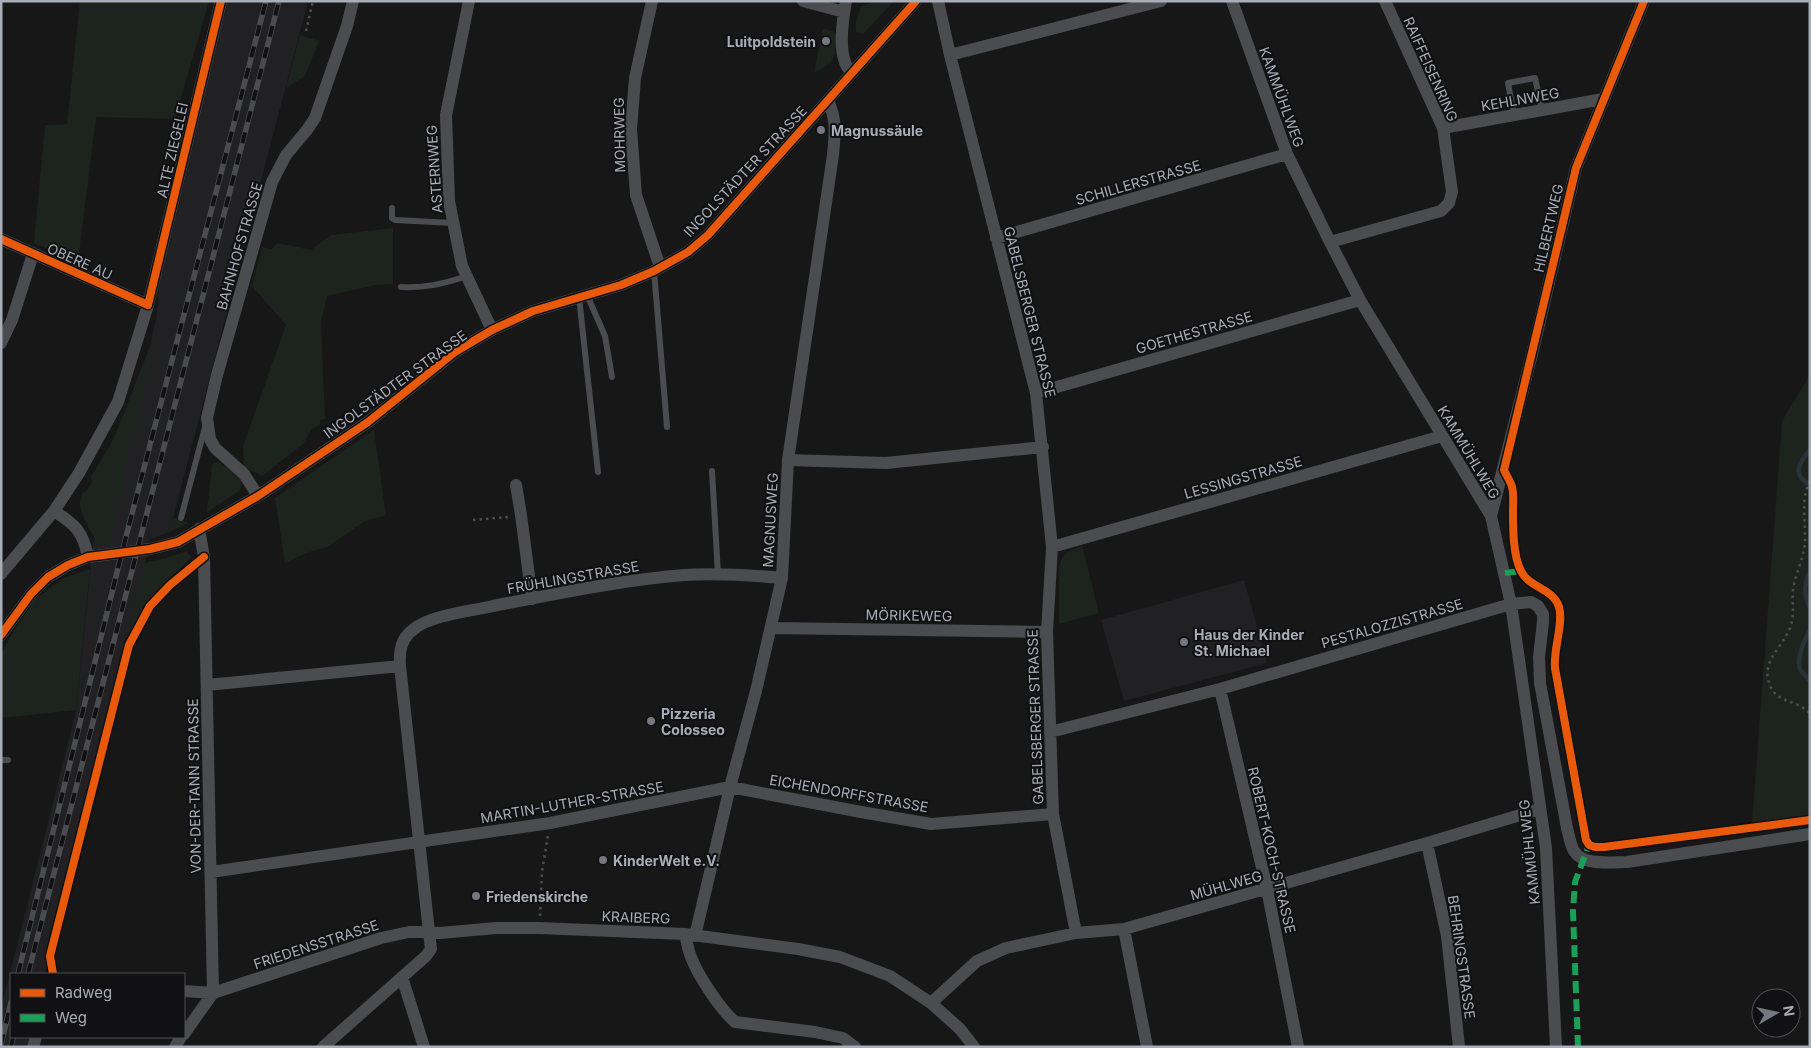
<svg xmlns="http://www.w3.org/2000/svg" width="1811" height="1048" viewBox="0 0 1811 1048" font-family="Inter,sans-serif">
	<style>
		.built { fill: #212123 }
		.green { fill: #1d241e }
		.lines { fill: none; stroke-linecap: round; stroke-linejoin: round }
		.stream { stroke: #2a3239; stroke-width: 4.5 }
		.path { stroke: #4d4e52; stroke-width: 2.5; stroke-dasharray: 2.5 4; stroke-linecap: butt }
		.lane { stroke: #4b4c50; stroke-width: 6 }
		.street { stroke: #4b4c50; stroke-width: 12 }
		.rail-casing { stroke: #4b4c4f; stroke-width: 5.5 }
		.rail { stroke: #111113; stroke-width: 4; stroke-dasharray: 11; stroke-linecap: butt }
		.quiet { stroke: #1a9f57; stroke-width: 6; stroke-dasharray: 12 6; stroke-linecap: butt }
		.cycleway-casing { stroke: #111113; stroke-width: 11 }
		.cycleway { stroke: #e8590c; stroke-width: 8 }
		.poi-dot { fill: #757880; stroke: #111113; stroke-width: 2 }
		.labels { text-anchor: middle; dominant-baseline: central; stroke-width: 4; stroke-linejoin: round; paint-order: stroke }
		.poi-label { font-size: 14px; font-weight: bold; fill: #a8adb8; stroke: #111113; text-anchor: start }
		.street-label { font-size: 14px; fill: #a8adb8; stroke: #111113 }
	</style>
	<rect width="100%" height="100%" fill="#171717"/>
	<path class="built" d="M226,1H308L173,518L167,533L150,539L125,647L47,955L45,974H11V1037H29L27,1047H1V1009L76,710L94,536L114,438L150,347L158,308V288Z
		M1244,580L1267,663L1124,701L1101,620Z"/>
	<path class="green" d="M80,1H209L175,119L96,117L78,261L34,243L45,125L67,124Z
		M877,1H894L863,34L856,32V21L861,6Z
		M823,29L833,31L838,36C834,57 836,64 814,72Z
		M300,35L319,41L305,76L286,88Z
		M393,228V284L375,285L327,296L321,322L325,419L320,420V425L312,429L303,444L262,476L244,467L243,446L286,325L252,286L262,247L272,249L277,243L311,250L331,235Z
		M150,347L156,349L136,419L138,427L123,472V483L112,538L109,544L102,545C93,539 79,512 80,501C80,498 81,495 82,493L86,491L92,482L91,477L114,438Z
		M1810,375V818L1752,824L1782,421Z
		M374,430L386,515L365,521L327,547L306,553L285,563L275,498Z
		M215,462C222,462 239,474 241,481C242,485 241,486 240,490L207,512L212,465Z
		M173,518L187,522V524L167,533Z
		M1082,546L1099,613L1059,624V566C1063,553 1069,550 1082,546Z
		M187,551L191,557C172,577 151,595 137,619C132,627 129,637 125,647L144,563L166,558Z
		M90,569L76,710L1,718V654L12,634L35,599L64,578Z"/>
	<g class="lines">
		<path class="stream" d="M1810,450C1799,462 1791,475 1810,485
			M1810,572C1803,584 1804,595 1810,608
			M1810,630C1804,641 1796,657 1800,669C1802,673 1807,677 1810,681"/>
		<path class="path" d="M858,1H866
			M306,31L313,1
			M1810,481C1800,499 1806,522 1805,542C1804,559 1795,573 1793,590C1792,600 1794,610 1792,621C1789,641 1763,658 1768,679C1774,706 1796,697 1810,714
			M473,520L508,517
			M540,916L542,872L548,835"/>
		<path class="lane" d="M1514,115L1508,83L1535,78L1542,110
			M392,208V218L395,220L453,223
			M654,271L667,427
			M401,287C426,288 443,284 467,276
			M587,295L605,336L612,377
			M579,297L598,472
			M712,471L718,574
			M181,518L205,427
			M1,760H8"/>
		<path class="street" d="M469,1L446,115L449,201L462,266L492,330
			M652,1L635,78L631,129L636,195L660,267
			M803,1L844,12
			M846,1C843,17 839,47 845,62C846,66 849,69 851,72
			M938,1L950,55L1036,393L1052,547L1047,632L1053,814L1076,933
			M1232,1L1287,154L1330,242L1360,300L1491,516L1511,604L1546,848L1556,1047
			M950,55L1161,1
			M1443,128L1603,99
			M996,238L1287,154
			M1,239L148,305
			M1330,242L1441,211L1449,203L1452,192L1443,128L1385,1
			M1,343L12,320L33,254
			M1036,393L1360,300
			M788,460L886,463L1043,447
			M516,485L521,515L532,599
			M258,496L244,474L215,448L210,439L207,418L217,375L272,182L286,155L307,130L315,118L347,26L353,1
			M1491,516L1533,350L1576,168L1644,1
			M1052,547L1442,436
			M88,557C83,532 76,525 54,511L79,473L118,402L148,305L221,1
			M1,574L54,511
			M771,628L1047,632
			M1,635L31,594L48,577L68,565L88,557L150,549L178,542L258,496L368,422L455,352L492,330L533,311L621,285L654,271L688,252L708,235L916,1
			M207,685L400,666
			M1220,689L1267,889L1298,1047
			M1050,732L1220,689L1511,604L1531,602L1538,606L1543,614V622L1539,657L1540,683L1567,828C1569,835 1570,844 1574,851C1583,866 1611,862 1627,862L1810,834
			M1427,843L1447,936L1459,1047
			M211,872L550,823L730,787L861,812L931,824L1053,814
			M1124,929L1147,1047
			M685,934C687,942 688,950 691,957C698,976 721,1010 735,1022L815,1032L843,1038L855,1047
			M695,936L730,787L756,691L782,578L788,460L833,155C835,133 837,121 828,100
			M402,977L424,1047
			M184,991L213,993L381,938L409,932H429L400,666C399,651 401,638 414,629C431,615 472,611 493,606C555,594 622,580 684,575C717,573 749,575 782,578
			M931,1003L977,961L1006,948L1076,933L1124,929L1427,843L1540,809
			M184,1034L213,993L204,557L199,529
			M33,1047L36,1037
			M175,1047L181,1037
			M323,1047L426,956L431,949L429,932L440,933L496,928H539L685,934L798,949L840,957L890,976L931,1003L960,1029L974,1047"/>
		<g class="rail-casing">
			<path id="rail" d="M18,974L122,552L266,1
				M28,974L279,1
				M1,1045L11,1002
				M11,1047L13,1037"/>
		</g>
		<use href="#rail" class="rail"/>
		<path class="quiet" d="M1505,573L1521,571
			M1578,1047L1573,911L1575,882L1589,845"/>
		<g class="cycleway-casing">
			<path id="cycleway" d="M1644,1L1576,168L1504,470C1506,475 1511,482 1512,487C1514,494 1513,503 1513,510C1513,528 1513,556 1521,571C1529,588 1553,588 1559,607C1564,623 1553,649 1555,668L1586,840L1589,845L1595,847H1604L1810,820
				M1,239L148,305L221,1
				M1,635L31,594L48,577L68,565L88,557L150,549L178,542L258,496L368,422L455,352L492,330L533,311L621,285L654,271L688,252L708,235L916,1
				M53,974L50,956L129,645L150,606L170,585L204,557"/>
		</g>
		<use href="#cycleway" class="cycleway"/>
	</g>
	<g class="poi-dot">
		<circle cx="826" cy="41" r="5"/>
		<circle cx="821" cy="130" r="5"/>
		<circle cx="1184" cy="642" r="5"/>
		<circle cx="651" cy="721" r="5"/>
		<circle cx="603" cy="860" r="5"/>
		<circle cx="476" cy="896" r="5"/>
	</g>
	<g class="labels">
		<g class="poi-label">
			<text x="816" y="41" text-anchor="end">Luitpoldstein</text>
			<text x="831" y="130">Magnussäule</text>
			<text x="1194" y="634">Haus der Kinder<tspan x="1194" dy="16">St. Michael</tspan></text>
			<text x="661" y="713">Pizzeria<tspan x="661" dy="16">Colosseo</tspan></text>
			<text x="613" y="860">KinderWelt e.V.</text>
			<text x="486" y="896">Friedenskirche</text>
		</g>
		<g class="street-label">
			<text transform="translate(1431 69) rotate(66)">RAIFFEISENRING</text>
			<text transform="translate(1282 97) rotate(70)">KAMMÜHLWEG</text>
			<text transform="translate(1520 99) rotate(-10)">KEHLNWEG</text>
			<text transform="translate(619 135) rotate(-91)">MOHRWEG</text>
			<text transform="translate(172 150) rotate(-77)">ALTE ZIEGELEI</text>
			<text transform="translate(434 169) rotate(-94)">ASTERNWEG</text>
			<text transform="translate(745 171) rotate(-47)">INGOLSTÄDTER STRASSE</text>
			<text transform="translate(1138 182) rotate(-16)">SCHILLERSTRASSE</text>
			<text transform="translate(1548 228) rotate(-77)">HILBERTWEG</text>
			<text transform="translate(239 246) rotate(-74)">BAHNHOFSTRASSE</text>
			<text transform="translate(80 261) rotate(24)">OBERE AU</text>
			<text transform="translate(1030 312) rotate(76)">GABELSBERGER STRASSE</text>
			<text transform="translate(1194 332) rotate(-16)">GOETHESTRASSE</text>
			<text transform="translate(395 384) rotate(-36)">INGOLSTÄDTER STRASSE</text>
			<text transform="translate(1469 452) rotate(59)">KAMMÜHLWEG</text>
			<text transform="translate(1243 477) rotate(-16)">LESSINGSTRASSE</text>
			<text transform="translate(770 520) rotate(-87)">MAGNUSWEG</text>
			<text transform="translate(573 577) rotate(-10)">FRÜHLINGSTRASSE</text>
			<text transform="translate(909 615) rotate(1)">MÖRIKEWEG</text>
			<text transform="translate(1392 623) rotate(-16)">PESTALOZZISTRASSE</text>
			<text transform="translate(1035 717) rotate(-92)">GABELSBERGER STRASSE</text>
			<text transform="translate(194 786) rotate(-91)">VON-DER-TANN STRASSE</text>
			<text transform="translate(849 793) rotate(10)">EICHENDORFFSTRASSE</text>
			<text transform="translate(572 802) rotate(-10)">MARTIN-LUTHER-STRASSE</text>
			<text transform="translate(1272 850) rotate(77)">ROBERT-KOCH-STRASSE</text>
			<text transform="translate(1529 852) rotate(-96)">KAMMÜHLWEG</text>
			<text transform="translate(1226 885) rotate(-16)">MÜHLWEG</text>
			<text transform="translate(636 917) rotate(2)">KRAIBERG</text>
			<text transform="translate(316 944) rotate(-18)">FRIEDENSSTRASSE</text>
			<text transform="translate(1462 957) rotate(82)">BEHRINGSTRASSE</text>
		</g>
	</g>
	<rect width="1811" height="1048" fill="none" stroke="#a8adb8" stroke-width="5"/>
	<rect x="10" y="973" width="175" height="65" fill="#111113" stroke="#4d4f55"/>
	<rect x="20" y="989" width="25" height="8" fill="#e8590c" stroke="#4d4f55"/>
	<text x="55" y="998" font-size="15" fill="#a8adb8">Radweg</text>
	<rect x="20" y="1014" width="25" height="8" fill="#1a9f57" stroke="#4d4f55"/>
	<text x="55" y="1023" font-size="15" fill="#a8adb8">Weg</text>
	<g transform="translate(1776 1013) rotate(81)"><circle r="24" fill="#111113" stroke="#4d4f55"/>
	<path d="M0-4L9 19L0 12L-9 19Z" fill="#757880"/>
	<text y="-8" font-size="14" font-weight="bold" text-anchor="middle" fill="#a8adb8">N</text>
	</g>
</svg>
